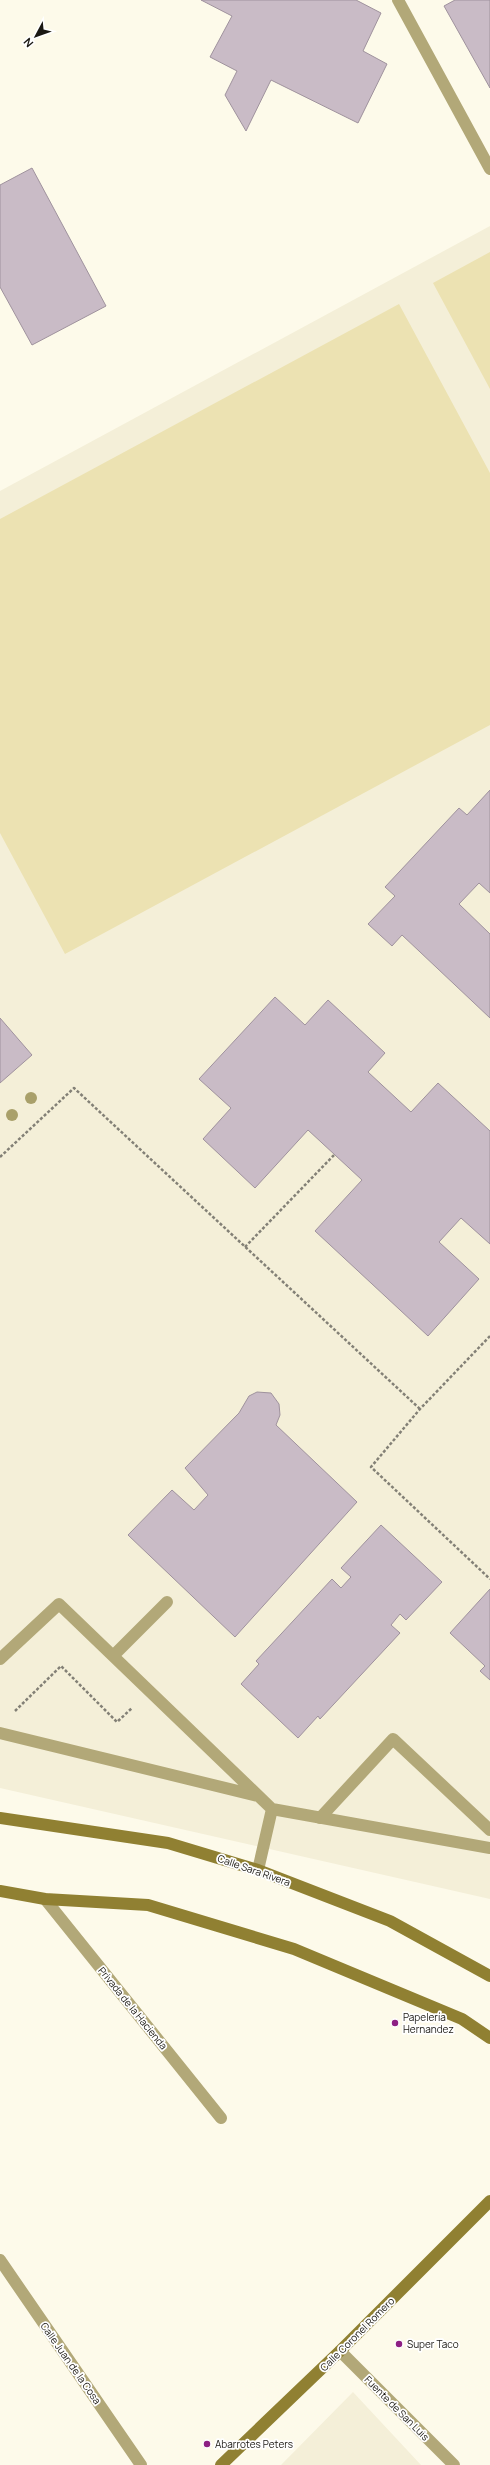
<svg xmlns="http://www.w3.org/2000/svg" width="490" height="2465" viewBox="0 0 490 2465" font-family="Manrope,sans-serif">
	<style>
		.built { fill: #f4efd8 }
		.green { fill: #ece2b2 }
		.building { fill: #c9bbc6; stroke: #9f929d }
		.lines { fill: none; stroke-linecap: round; stroke-linejoin: round }
		.path { stroke: #838076; stroke-width: 2.5; stroke-dasharray: 3 2; stroke-linecap: butt }
		.lane { stroke: #b2a878; stroke-width: 12 }
		.street { stroke: #b2a878; stroke-width: 12 }
		.secondary { stroke: #908032; stroke-width: 12 }
		.tree { fill: #a9a06a }
		.poi-dot { fill: #8d1f83; stroke: #fff; stroke-width: 1.5 }
		.labels { text-anchor: middle; dominant-baseline: central; stroke-width: 3.5; stroke-linejoin: round; paint-order: stroke }
		.street-label { font-size: 10px; fill: #1a1813; stroke: #fff }
		.poi-label { font-size: 10px; fill: #1a1813; stroke: #fff; text-anchor: start }
	</style>
	<rect width="100%" height="100%" fill="#fdfaea"/>
	<path class="built" d="M490,226V1899L0,1788V491Z
		M353,2392L421,2465H281Z"/>
	<path class="green" d="M490,252V389L433,283Z
		M399,304L490,473V725L65,954L0,833V519Z"/>
	<path class="building" d="M356,0L381,13L363,51L387,64L358,123L271,80L246,131L225,95L237,71L210,57L232,16L201,0Z
		M455,0H490V88L444,6Z
		M32,168L106,306L32,345L0,287V185Z
		M490,790V893L479,883L459,904L490,934V1018L402,935L392,946L368,924L395,896L385,887L459,808L467,815Z
		M275,997L305,1025L328,1000L385,1053L368,1072L411,1112L438,1083L490,1131V1244L461,1218L439,1242L479,1279L428,1336L315,1231L362,1180L308,1130L255,1188L203,1139L231,1108L199,1079Z
		M0,1018L32,1055L0,1083Z
		M257,1392L271,1393L279,1404L280,1415L276,1425L357,1502L235,1637L128,1535L172,1490L194,1510L208,1495L185,1468L239,1413L249,1396Z
		M381,1525L442,1582L406,1620L400,1614L391,1625L400,1633L320,1719L318,1716L298,1738L241,1684L259,1664L256,1661L332,1579L341,1588L351,1577L341,1568Z
		M490,1589V1680L480,1671L485,1666L450,1633Z"/>
	<g class="lines">
		<path class="path" d="M0,1157L74,1088L420,1409
			M245,1247L335,1154
			M490,1336L420,1409L371,1467L490,1579
			M15,1711L61,1666L117,1722L132,1708"/>
		<path class="lane" d="M113,1656L167,1602
			M0,1659L59,1604L272,1809L490,1848
			M0,1733L258,1796
			M320,1818L393,1739L490,1830
			M258,1870L272,1809"/>
		<path class="street" d="M398,0L490,169
			M45,1899L221,2118
			M0,2260L141,2465
			M340,2351L454,2465"/>
		<path class="secondary" d="M0,1818L168,1843L258,1870L390,1921L490,1976
			M0,1891L45,1899L148,1905L294,1949L462,2019L490,2038
			M221,2465L340,2351L490,2201"/>
	</g>
	<g class="tree">
		<circle cx="31" cy="1098" r="6"/>
		<circle cx="12" cy="1115" r="6"/>
	</g>
	<g class="poi-dot">
		<circle cx="395" cy="2023" r="4"/>
		<circle cx="399" cy="2344" r="4"/>
		<circle cx="207" cy="2444" r="4"/>
	</g>
	<g class="labels">
		<g class="street-label">
			<text transform="translate(254 1870) rotate(19)">Calle Sara Rivera</text>
			<text transform="translate(133 2008) rotate(51)">Privada de la Hacienda</text>
			<text transform="translate(357 2334) rotate(-45)">Calle Coronel Romero</text>
			<text transform="translate(71 2363) rotate(55)">Calle Juan de la Cosa</text>
			<text transform="translate(397 2408) rotate(45)">Fuente de San Luis</text>
		</g>
		<g class="poi-label">
			<text x="403" y="2017">Papelería<tspan x="403" dy="12">Hernandez</tspan></text>
			<text x="407" y="2344">Super Taco</text>
			<text x="215" y="2444">Abarrotes Peters</text>
		</g>
	</g>
	<g transform="translate(36 36) rotate(229)" stroke="#ffffff" stroke-width="3" paint-order="stroke">
	<path d="M0-3L7 15L0 10L-7 15Z" fill="#1a1813"/>
	<text y="-6" font-size="11" font-weight="bold" text-anchor="middle" fill="#1a1813">N</text>
	</g>
</svg>
